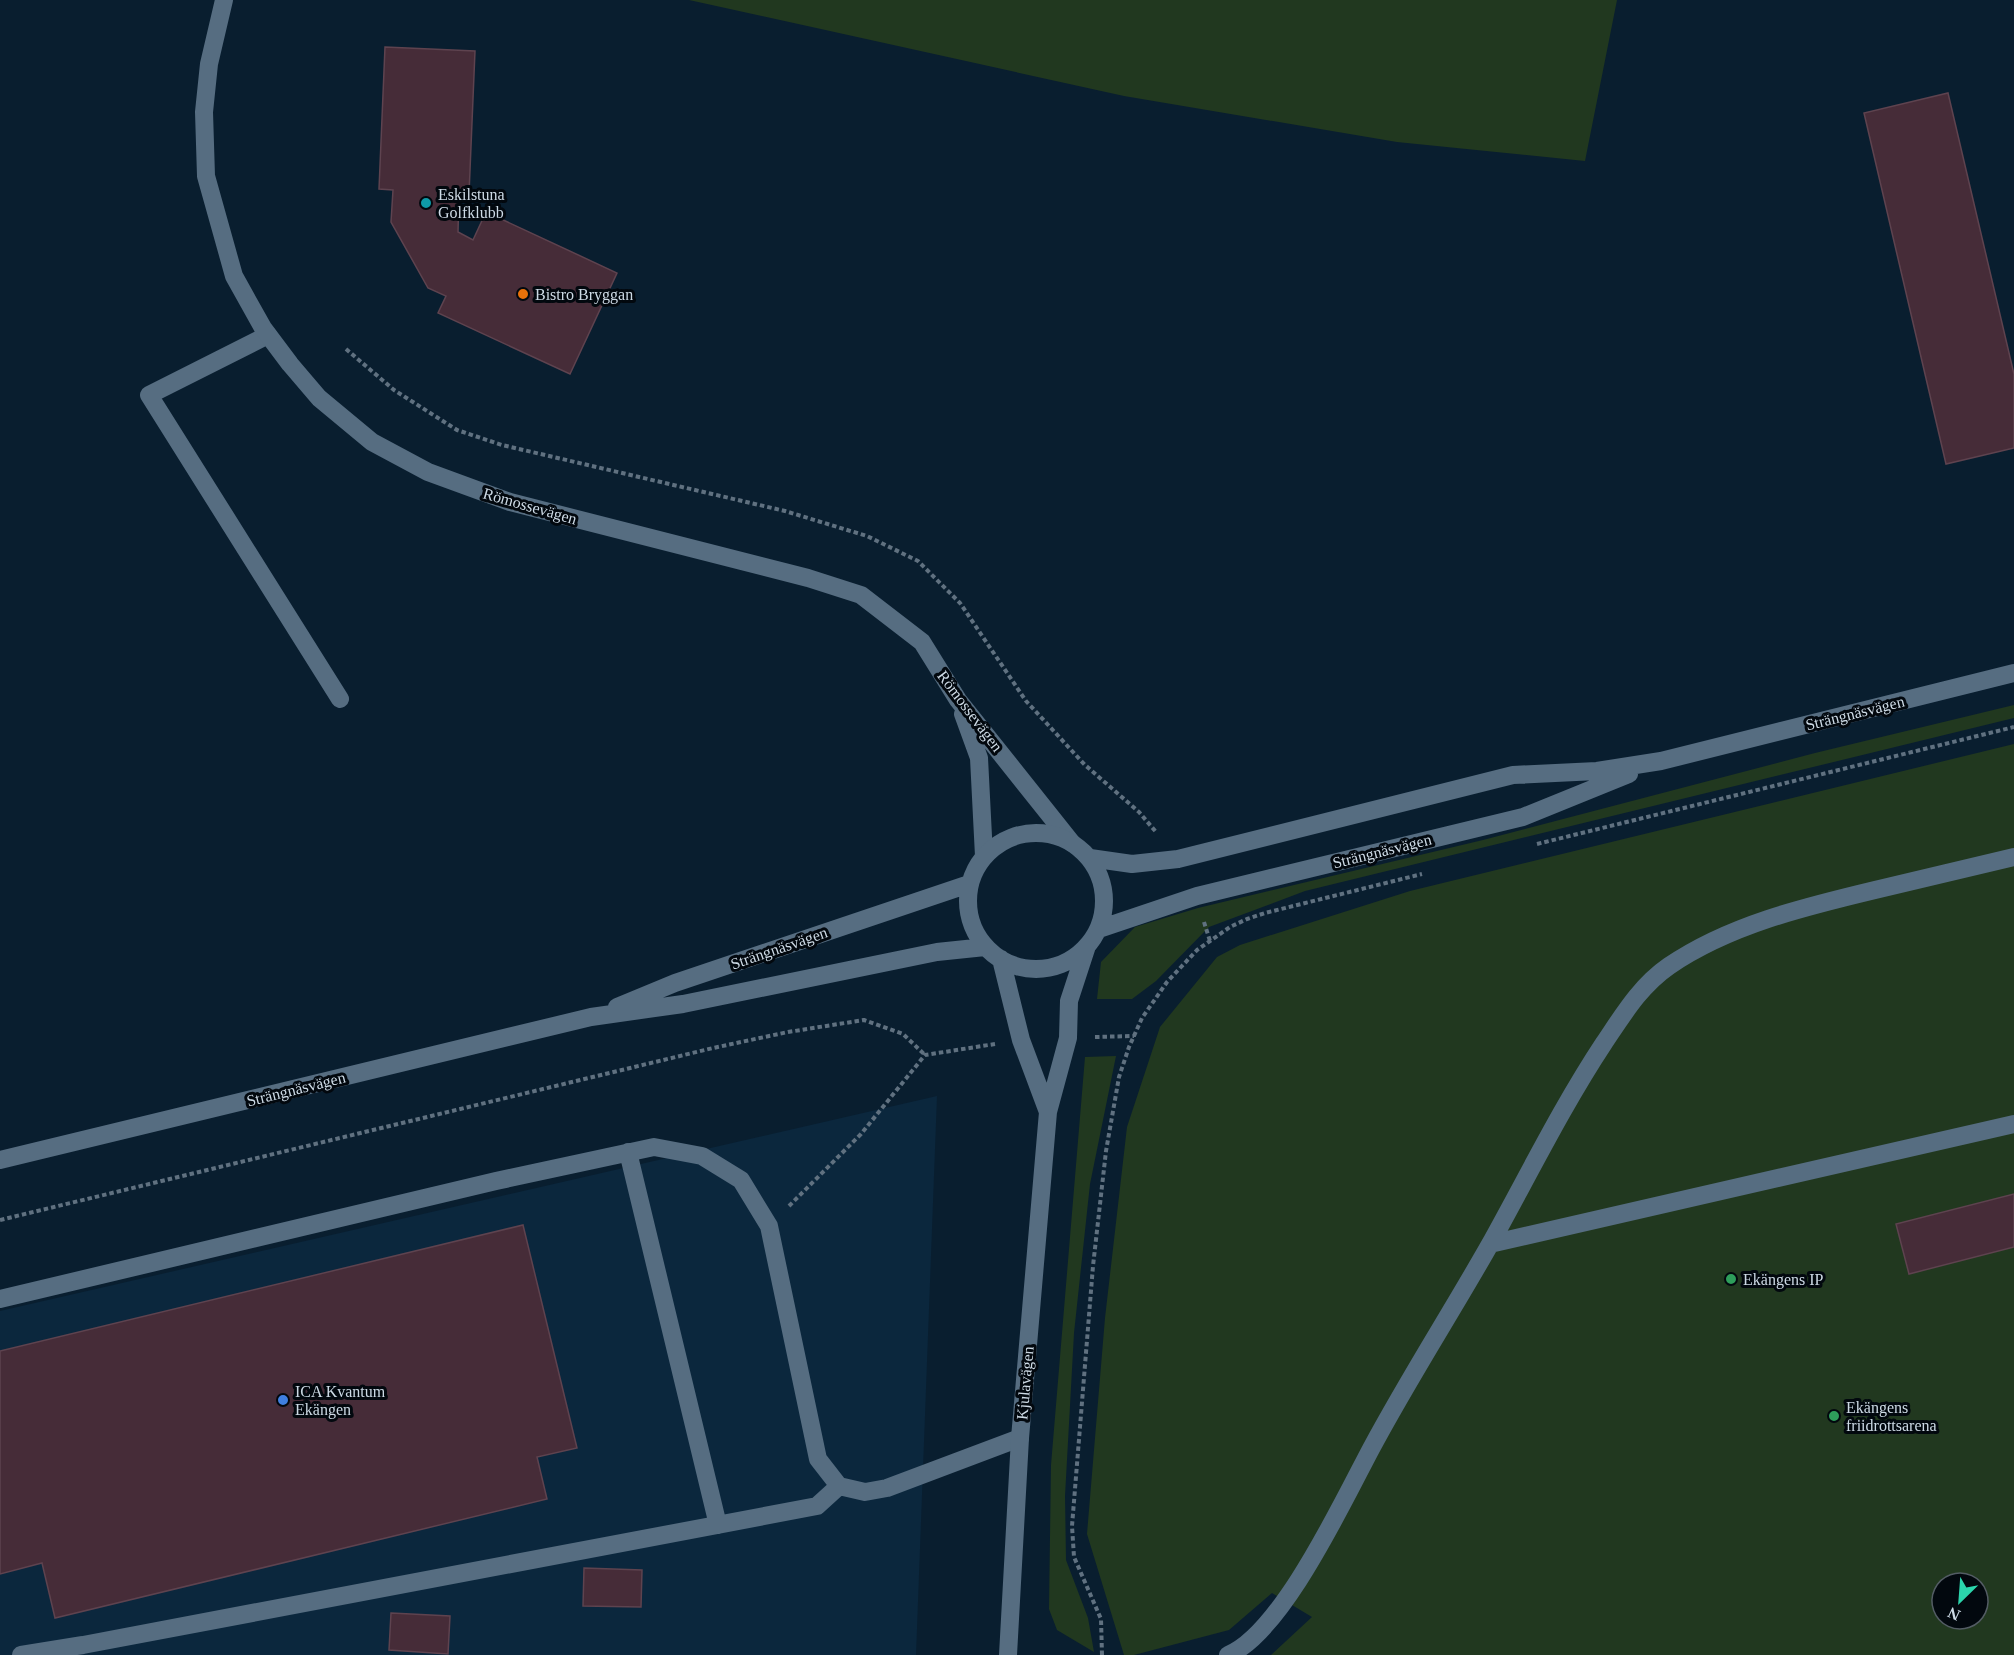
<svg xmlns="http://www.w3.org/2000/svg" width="2014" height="1655" viewBox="0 0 2014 1655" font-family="Georgia,serif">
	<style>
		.built { fill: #0b273d }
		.green { fill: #21381f; fill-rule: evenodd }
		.building { fill: #462c38; stroke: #5e434f; stroke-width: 1.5 }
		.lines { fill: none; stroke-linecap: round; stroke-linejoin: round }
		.path { stroke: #607180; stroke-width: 4; stroke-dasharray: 4.5 3; stroke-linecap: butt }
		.lane { stroke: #566d81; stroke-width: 18 }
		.street { stroke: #566d81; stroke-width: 18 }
		.secondary { stroke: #566d81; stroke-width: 18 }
		.culture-dot { fill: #0f9aa8; stroke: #02080e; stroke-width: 2 }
		.food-dot { fill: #e8710a; stroke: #02080e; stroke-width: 2 }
		.leisure-dot { fill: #2e9e5b; stroke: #02080e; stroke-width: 2 }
		.shop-dot { fill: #3f7fe0; stroke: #02080e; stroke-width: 2 }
		.labels { text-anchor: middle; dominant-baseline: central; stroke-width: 6; stroke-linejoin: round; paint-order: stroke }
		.poi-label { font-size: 16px; fill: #cddae5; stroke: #02080e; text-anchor: start }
		.street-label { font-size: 16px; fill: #cddae5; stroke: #02080e }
	</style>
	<rect width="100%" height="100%" fill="#091e2f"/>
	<path class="built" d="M937,1096L916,1655H0V1311Z"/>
	<path class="green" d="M689,0H1617L1585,161L1397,142L1124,96Z
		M2014,705V718L1305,891L1209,927L1156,981L1132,999H1097L1101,962L1135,927L1198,908L1483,840L1815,753Z
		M2014,744V1655H1271L1312,1617L1272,1593L1229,1630L1134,1655H1124L1087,1534L1105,1318L1127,1127L1160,1027L1217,957L1240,945L1410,891ZM1942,1583H1978V1619H1942Z
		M1116,1056L1090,1184L1074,1333L1065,1496L1066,1560L1088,1618L1094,1652L1057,1630L1049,1609L1051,1465L1085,1057Z"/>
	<path class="building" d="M385,47L475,51L469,194L459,193L458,232L473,240L486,212L617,273L570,374L438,313L446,296L428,288L391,222L393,190L379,189Z
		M1948,93L2014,374V448L1946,464L1864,113Z
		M2014,1194V1247L1909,1274L1896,1224Z
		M523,1225L577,1448L537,1457L547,1499L55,1618L42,1563L0,1574V1351Z
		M584,1568L642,1570L641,1607L583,1606Z
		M391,1613L450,1616L448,1654L389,1650Z"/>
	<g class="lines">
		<path class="path" d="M346,349L394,390L457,430L502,445L785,511L867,536L918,561L960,603L1026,701L1085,765L1139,812L1156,832
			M1537,844L2014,727
			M1204,922L1210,941
			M1095,1037L1134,1036
			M789,1206L861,1134L925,1055L995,1044
			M0,1220L713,1048L788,1032L864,1020L903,1034L925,1055
			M1102,1655L1101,1619L1074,1557L1072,1526L1093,1266L1106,1151L1119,1077L1129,1047L1142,1018L1167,982L1197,950L1210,941L1230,927L1247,919L1265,913L1422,874"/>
		<path class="lane" d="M268,335L149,395L340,699
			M628,1152L718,1525
			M1490,1244L2014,1124
			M0,1299L496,1181L654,1147L702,1156L741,1180L769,1226L818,1459L839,1486L865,1492L887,1488L1020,1438
			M21,1655L83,1645L817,1506L839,1486
			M1228,1655C1282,1633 1344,1499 1372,1447C1409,1378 1451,1313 1489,1246C1527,1178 1561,1108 1604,1043C1623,1015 1640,986 1669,966C1729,925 1804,907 1875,890C1921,879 1968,868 2014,857"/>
		<path class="street" d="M224,0L209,64L204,112L206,176L234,276L263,328L290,364L319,398L372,442L428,472L510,502L808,578L861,595L922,642L958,700L1072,843
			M963,714L979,758L984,856"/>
		<path class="secondary" d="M968 901a68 68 0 1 1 136 0a68 68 0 1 1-136 0Z
			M1090,858L1132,864L1178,859L1513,775L1597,771L1661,761L2014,673
			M1099,929L1197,896L1523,817L1629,774
			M1001,959L1021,1040L1048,1112
			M617,1007L675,983L969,884
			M0,1160L591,1017L683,1004L937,952L985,947
			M1008,1655L1020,1438L1048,1112L1068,1038L1069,1001L1087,946"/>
	</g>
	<circle class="culture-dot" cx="426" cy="203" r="6"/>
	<circle class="food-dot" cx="523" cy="294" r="6"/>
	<g class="leisure-dot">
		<circle cx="1731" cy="1279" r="6"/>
		<circle cx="1834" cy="1416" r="6"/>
	</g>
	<circle class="shop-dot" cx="283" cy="1400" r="6"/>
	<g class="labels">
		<g class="poi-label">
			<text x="438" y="194">Eskilstuna<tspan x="438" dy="18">Golfklubb</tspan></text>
			<text x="535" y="294">Bistro Bryggan</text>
			<text x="1743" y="1279">Ekängens IP</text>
			<text x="295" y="1391">ICA Kvantum<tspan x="295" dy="18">Ekängen</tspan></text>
			<text x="1846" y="1407">Ekängens<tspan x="1846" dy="18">friidrottsarena</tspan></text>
		</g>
		<g class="street-label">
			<text transform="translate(530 506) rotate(16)">Römossevägen</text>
			<text transform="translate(970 711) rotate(53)">Römossevägen</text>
			<text transform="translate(1855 713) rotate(-14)">Strängnäsvägen</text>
			<text transform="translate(1382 851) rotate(-14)">Strängnäsvägen</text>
			<text transform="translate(779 948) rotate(-19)">Strängnäsvägen</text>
			<text transform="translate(296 1089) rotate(-14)">Strängnäsvägen</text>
			<text transform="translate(1025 1383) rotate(-85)">Kjulavägen</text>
		</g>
	</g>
	<g transform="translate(1960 1601) rotate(205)"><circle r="28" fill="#02080e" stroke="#535c64" stroke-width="1.5"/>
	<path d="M0-4.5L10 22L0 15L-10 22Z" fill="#2bd5ac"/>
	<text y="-9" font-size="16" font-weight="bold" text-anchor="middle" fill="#cddae5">N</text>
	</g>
</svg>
